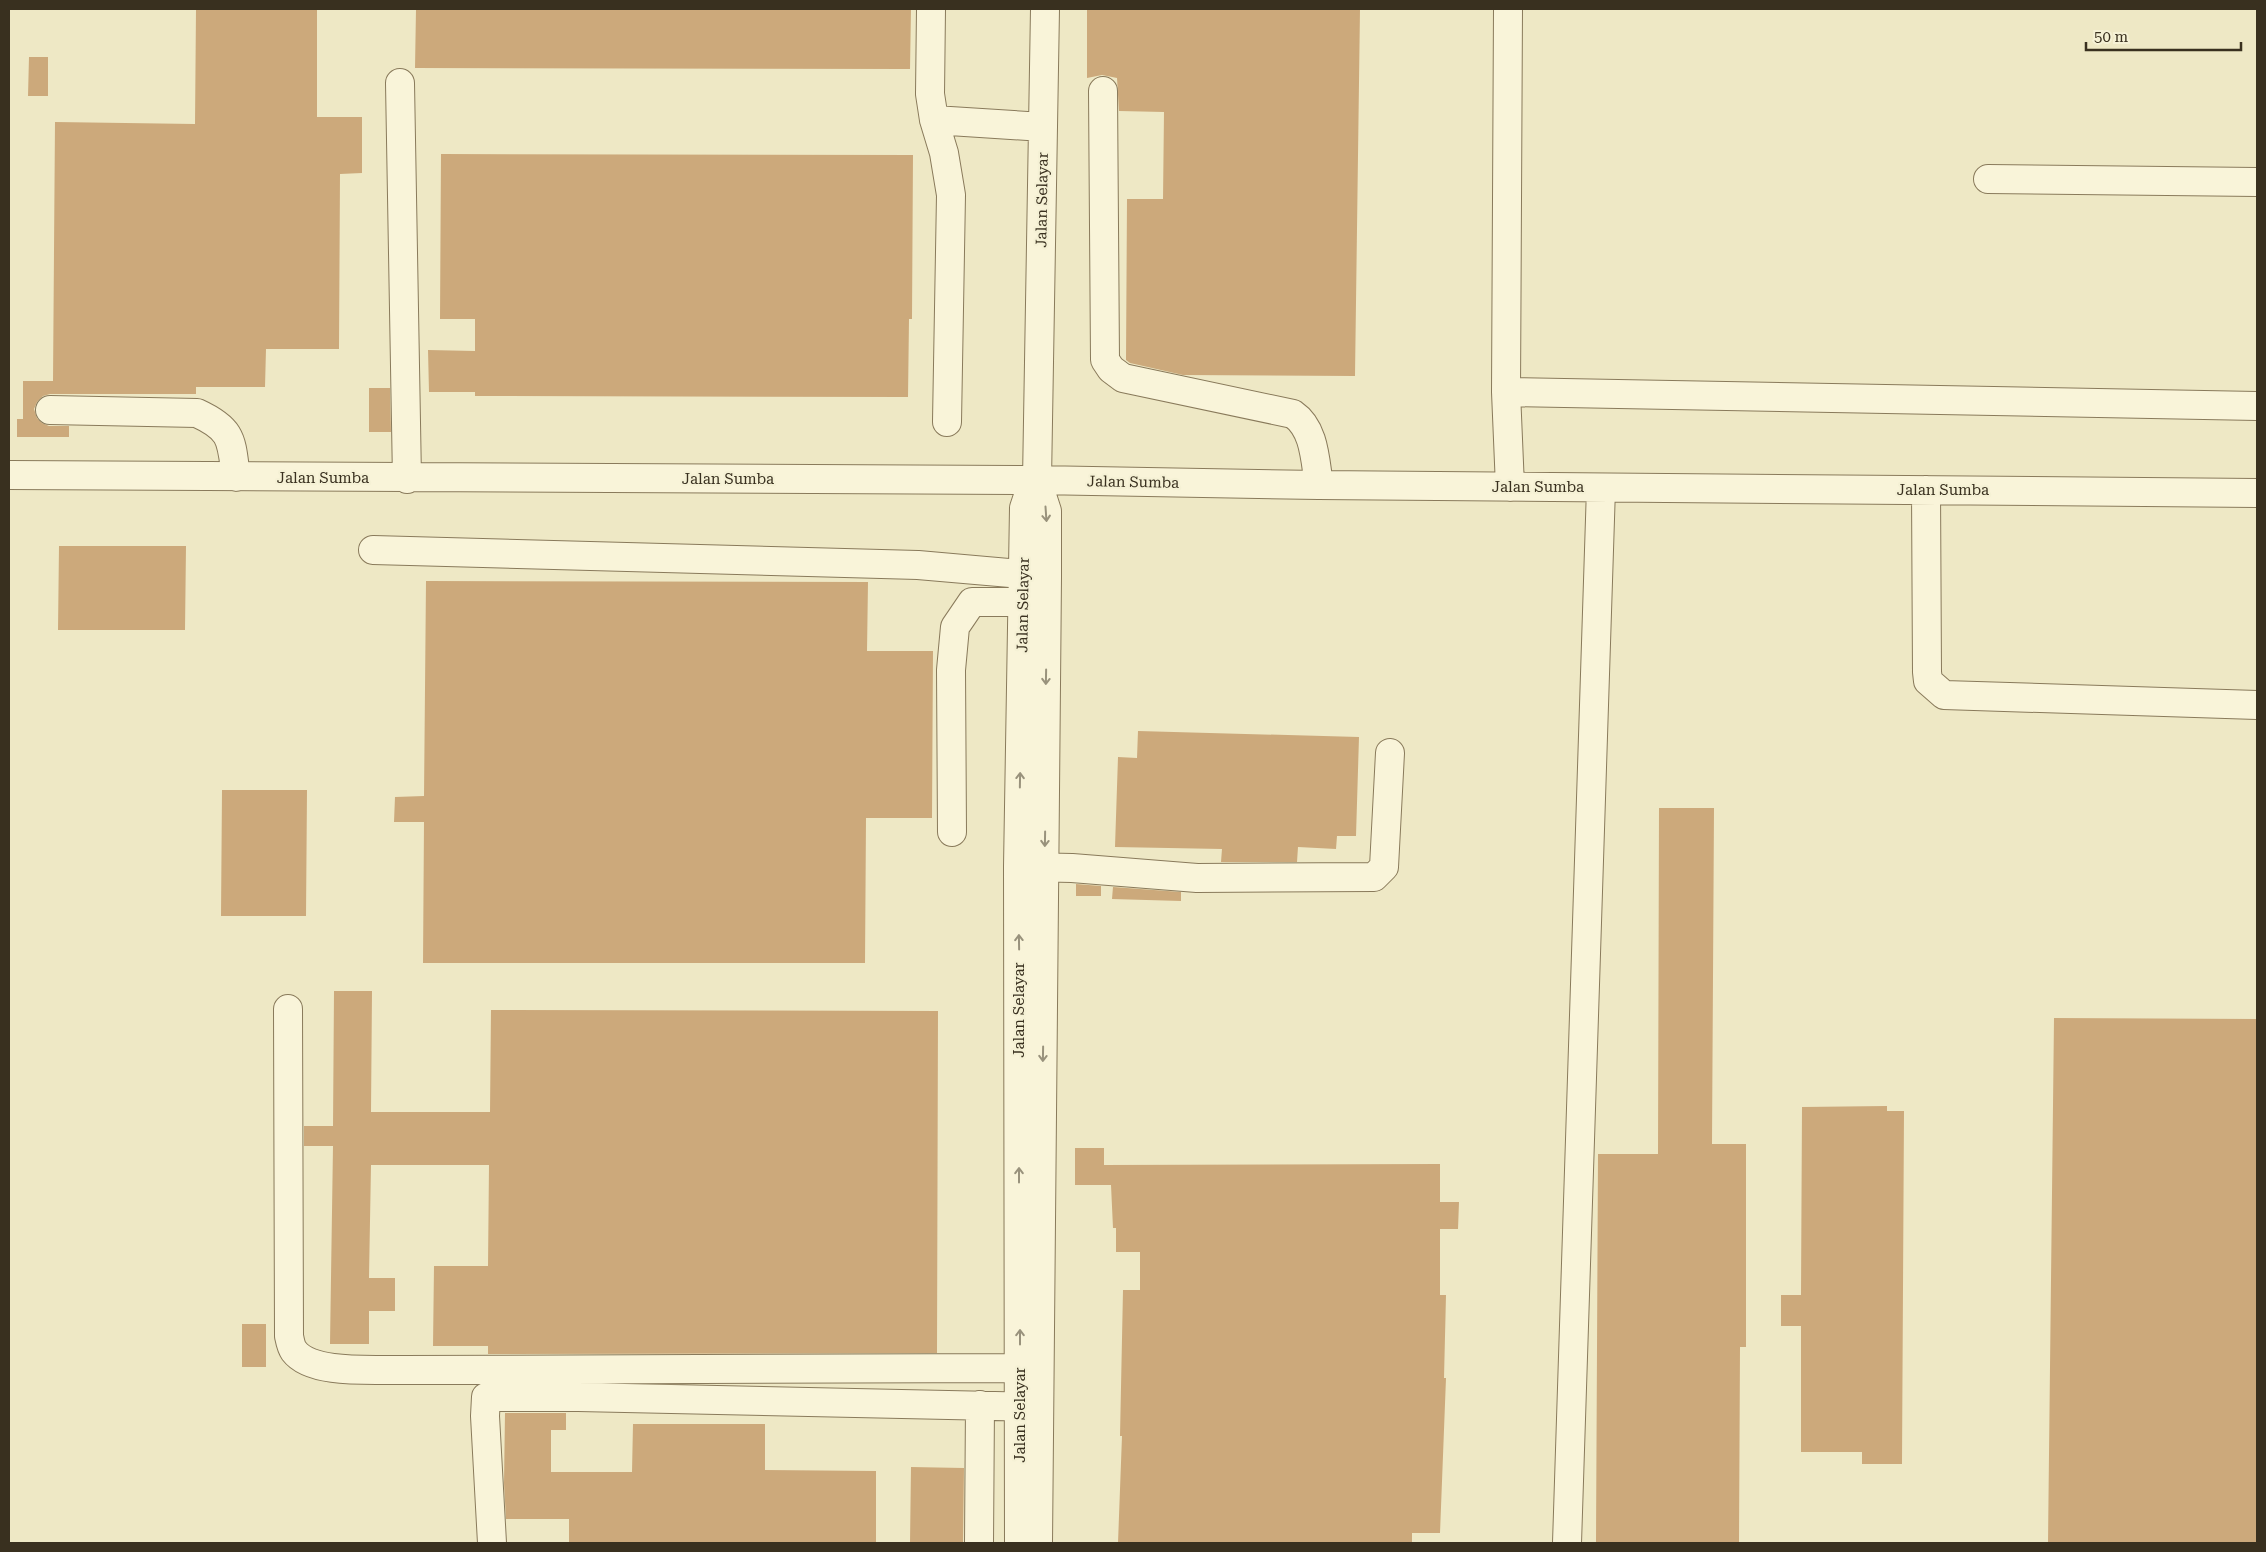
<svg xmlns="http://www.w3.org/2000/svg" width="2266" height="1552" viewBox="0 0 2266 1552" font-family="'Roboto Serif',serif">
	<style>
		.building { fill: #cca97b }
		.lines { fill: none; stroke-linecap: round; stroke-linejoin: round }
		.minor-casing { stroke: #897a5b; stroke-width: 30 }
		.minor { stroke: #f9f4d9; stroke-width: 28 }
		.oneway { stroke: #99927c }
		.labels { text-anchor: middle; dominant-baseline: central; stroke-width: 4.5; stroke-linejoin: round; paint-order: stroke }
		.street-label { font-size: 15px; fill: #39301f; stroke: #f5f1d5 }
	</style>
	<rect width="100%" height="100%" fill="#eee8c5"/>
	<path class="building" d="M196,9H317V117H362V173L340,174L339,349H266L265,387H196V394H50L43,396L37,402L34,409L37,418L42,423L49,426H69V437H17V419H23V381H53L55,122L195,124Z
		M416,9H911L910,69L415,68Z
		M1087,9H1360L1355,376L1183,375L1130,363L1126,360L1127,199H1163L1164,112L1119,111L1117,78L1102,75L1087,78Z
		M29,57H48V96H28Z
		M441,154L913,155L912,319H909L908,397L475,396V392H429L428,350L475,351V319H440Z
		M369,388H390L391,432H369Z
		M59,546H186L185,630H58Z
		M426,581L868,582L867,651H933L932,818H866L865,963H423L424,822H394L395,797L424,796Z
		M1138,731L1359,737L1356,836H1337L1336,849L1298,847L1297,862H1221L1222,849L1115,847L1118,757L1137,758Z
		M222,790H307L306,916H221Z
		M1659,808H1714L1712,1144H1746V1347H1740L1739,1543H1596L1598,1154H1658Z
		M1076,884L1101,886V896H1076Z
		M1113,887L1181,892V901L1112,899Z
		M334,991H372L371,1112H490L491,1010L938,1011L937,1353L488,1354V1346H433L434,1266H488L489,1165H371L369,1278H395V1311H369V1344H330L333,1146H304V1126H333Z
		M2054,1018L2257,1019V1543H2048Z
		M1887,1106V1111H1904L1902,1464H1862V1452H1801V1326H1781V1295H1801L1802,1107Z
		M1075,1148H1104V1165L1440,1164V1202H1459L1458,1229H1440V1295H1446L1444,1378H1446L1440,1533H1412V1543H1118L1122,1436H1120L1123,1290H1140V1252H1116V1228H1113L1111,1185H1075Z
		M242,1324H266V1367H242Z
		M505,1413H566V1430H551V1472H632L633,1424H765V1470L876,1471V1543H569V1519H506L504,1483Z
		M911,1467L964,1468L963,1543H910Z"/>
	<g class="lines">
		<g class="minor-casing">
			<path id="minor" d="M931,9L930,94L934,120L944,153L951,195L947,422
				M1508,9L1506,392L1510,487
				M400,83L407,479
				M1103,91L1105,360L1111,369L1123,378L1293,414C1315,429 1315,461 1319,485
				M934,120L1043,127
				M1988,179L2257,182
				M1506,392L2257,406
				M50,410L197,413C234,430 231,441 236,477
				M9,475L1037,480L1319,485L2257,493
				M1037,480L1045,9
				M1926,490L1927,672L1928,681L1944,695L2257,705
				M373,550L918,565L1043,576
				M952,832L951,670L955,627L972,602H1023
				M1027,867L1072,868L1197,878L1374,877L1384,867L1390,753
				M288,1009L289,1336C290,1341 291,1347 294,1351C312,1375 374,1369 402,1370L1038,1368
				M492,1543L485,1416L486,1397H578L1037,1407
				M979,1543L980,1405
				M1019,1543L1018,867L1024,508L1028,496L1037,480L1047,511V577L1038,1543
				M1567,1543L1601,488"/>
		</g>
		<use href="#minor" class="minor"/>
	</g>
	<defs><path id="oneway-shaft" d="M-6 0H5M1.5-3L5.5 0L1.5 3" fill="none" stroke-width="1.6" stroke-linecap="round" stroke-linejoin="round" transform="scale(1.25)"/></defs>
	<g class="oneway">
		<use href="#oneway-shaft" transform="translate(1046 514) rotate(86)"/>
		<use href="#oneway-shaft" transform="translate(1046 677) rotate(91)"/>
		<use href="#oneway-shaft" transform="translate(1020 780) rotate(-89)"/>
		<use href="#oneway-shaft" transform="translate(1045 839) rotate(91)"/>
		<use href="#oneway-shaft" transform="translate(1019 942) rotate(-91)"/>
		<use href="#oneway-shaft" transform="translate(1043 1054) rotate(91)"/>
		<use href="#oneway-shaft" transform="translate(1019 1175) rotate(-90)"/>
		<use href="#oneway-shaft" transform="translate(1020 1337) rotate(-90)"/>
	</g>
	<g class="labels">
		<g class="street-label">
			<text transform="translate(1042 200) rotate(-89)">Jalan Selayar</text>
			<text x="323" y="478">Jalan Sumba</text>
			<text x="728" y="479">Jalan Sumba</text>
			<text transform="translate(1133 482) rotate(1)">Jalan Sumba</text>
			<text x="1538" y="487">Jalan Sumba</text>
			<text x="1943" y="490">Jalan Sumba</text>
			<text transform="translate(1023 605) rotate(-89)">Jalan Selayar</text>
			<text transform="translate(1019 1010) rotate(-90)">Jalan Selayar</text>
			<text transform="translate(1020 1415) rotate(-90)">Jalan Selayar</text>
		</g>
	</g>
	<rect width="2266" height="1552" fill="none" stroke="#39301f" stroke-width="20"/>
	<path d="M2086 42v8h155v-8" fill="none" stroke="#39301f" stroke-width="2.5"/>
	<text x="2094" y="42" font-size="15" fill="#39301f" stroke="#f5f1d5" stroke-width="4" paint-order="stroke">50 m</text>
</svg>
